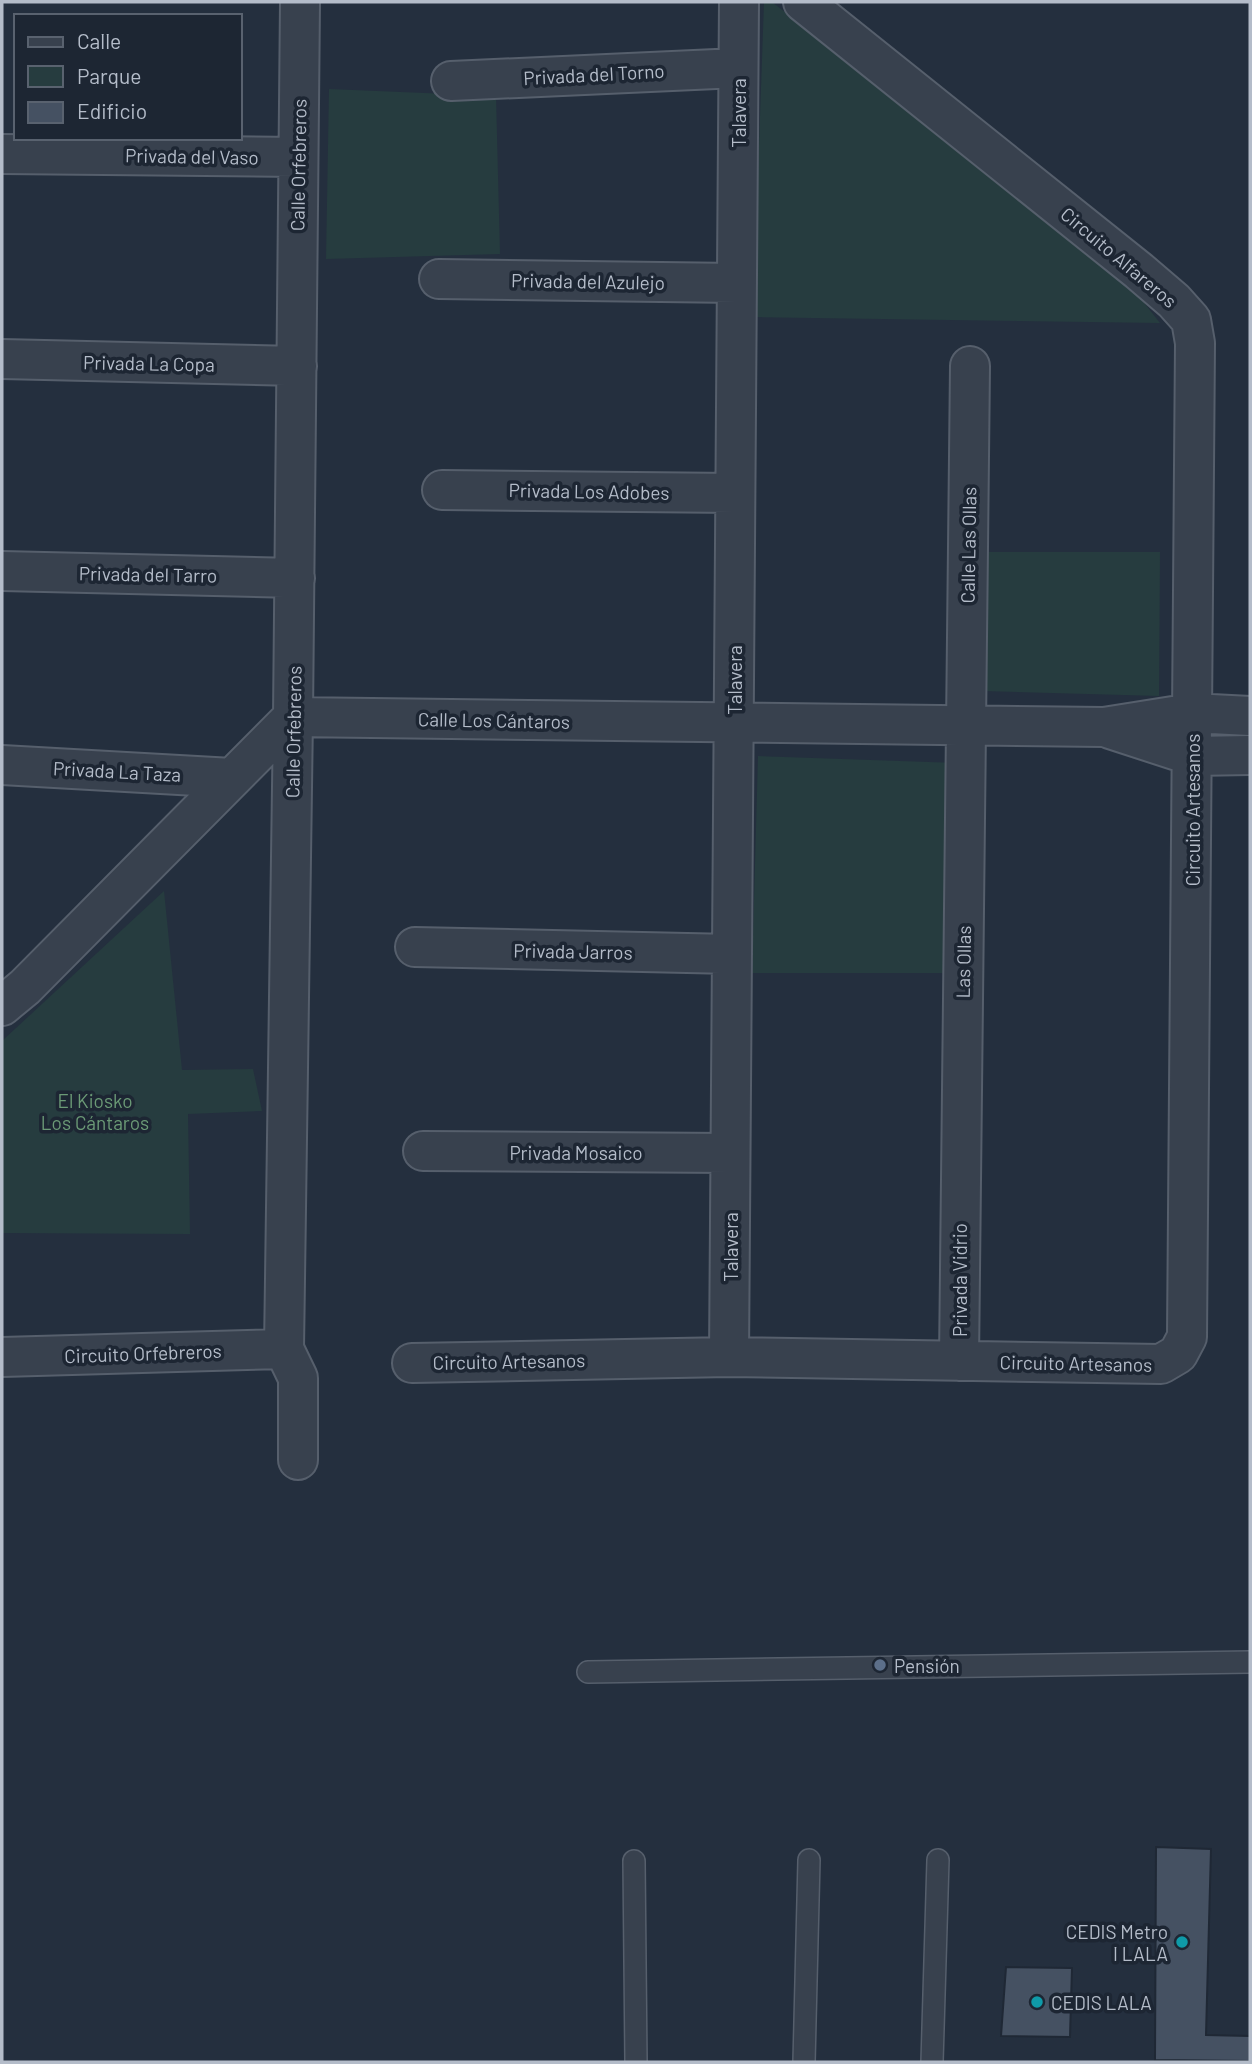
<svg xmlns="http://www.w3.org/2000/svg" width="1252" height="2064" viewBox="0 0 1252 2064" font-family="Barlow,sans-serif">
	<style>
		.green { fill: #263c3f }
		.building { fill: #455162; stroke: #1f2835; stroke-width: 2 }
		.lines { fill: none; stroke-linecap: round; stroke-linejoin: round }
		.lane-casing { stroke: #565f6c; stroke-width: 24 }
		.street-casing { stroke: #565f6c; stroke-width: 42 }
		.lane { stroke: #38414e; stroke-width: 21 }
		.street { stroke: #38414e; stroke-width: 38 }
		.service-dot { fill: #5c6f8a; stroke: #1d2633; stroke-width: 2.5 }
		.culture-dot { fill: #0f9aa8; stroke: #1d2633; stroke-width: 2.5 }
		.labels { text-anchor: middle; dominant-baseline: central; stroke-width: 7; stroke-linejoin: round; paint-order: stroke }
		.street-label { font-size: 19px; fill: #b4bcc9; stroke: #1d2633 }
		.park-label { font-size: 19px; fill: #6b9a76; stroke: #1d2633 }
		.poi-label { font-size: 19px; fill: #b4bcc9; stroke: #1d2633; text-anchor: start }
	</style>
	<rect width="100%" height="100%" fill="#242f3e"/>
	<path class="green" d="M764,2H772L1097,256L1138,295L1160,323L753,317Z
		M329,89L496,96L500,254L326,259Z
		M987,552H1160L1159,696L983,691Z
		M758,756L958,763L953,973H752Z
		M164,891L182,1070L253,1069L262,1111L188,1114L190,1234L2,1233V1041Z"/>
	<path class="building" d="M1156,1847L1211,1849L1206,2035L1250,2036V2061L1155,2060Z
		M1006,1967L1072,1968L1070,2037L1001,2036Z"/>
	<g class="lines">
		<g class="lane-casing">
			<path id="lane" d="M588,1672L1250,1662
				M634,1861L636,2062
				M804,2062L809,1860
				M932,2062L938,1860"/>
		</g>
		<g class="street-casing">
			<path id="street" d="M451,81L738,68
				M2,154L298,157
				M439,279L737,283
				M2,359L297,366
				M442,490L735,493
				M2,571L295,578
				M1110,729L1193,756L1250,755
				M2,765L232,778
				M415,947L732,954
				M2,1006L25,987L293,717L1104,727L1192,713L1250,716
				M423,1151L730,1153
				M2,1357L284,1349
				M729,1357L739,2
				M959,1361L970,366
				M412,1363L729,1357L1161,1364L1178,1354L1187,1337L1195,343L1191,320L1174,301L1139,271L803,2
				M298,1460V1378L284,1349L293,717L300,2"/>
		</g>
		<use href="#lane" class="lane"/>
		<use href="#street" class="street"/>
	</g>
	<circle class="service-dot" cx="880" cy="1665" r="7"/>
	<g class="culture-dot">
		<circle cx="1182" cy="1942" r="7"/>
		<circle cx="1037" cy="2002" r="7"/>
	</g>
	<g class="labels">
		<g class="street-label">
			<text transform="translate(594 74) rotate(-3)">Privada del Torno</text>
			<text transform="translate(738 113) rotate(-90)">Talavera</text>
			<text transform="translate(192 156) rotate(1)">Privada del Vaso</text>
			<text transform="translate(298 165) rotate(-89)">Calle Orfebreros</text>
			<text transform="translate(1119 257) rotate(40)">Circuito Alfareros</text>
			<text transform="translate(588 281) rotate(1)">Privada del Azulejo</text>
			<text transform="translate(149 363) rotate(1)">Privada La Copa</text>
			<text transform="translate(589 491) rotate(1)">Privada Los Adobes</text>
			<text transform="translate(968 545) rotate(-89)">Calle Las Ollas</text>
			<text transform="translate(148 574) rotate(1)">Privada del Tarro</text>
			<text transform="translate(734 680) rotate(-90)">Talavera</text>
			<text transform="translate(494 720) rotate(1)">Calle Los Cántaros</text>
			<text transform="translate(293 732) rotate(-89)">Calle Orfebreros</text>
			<text transform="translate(117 771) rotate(3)">Privada La Taza</text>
			<text transform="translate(1192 810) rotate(-90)">Circuito Artesanos</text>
			<text transform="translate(573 951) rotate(1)">Privada Jarros</text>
			<text transform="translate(963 962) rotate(-89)">Las Ollas</text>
			<text x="576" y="1152">Privada Mosaico</text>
			<text transform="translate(730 1247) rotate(-90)">Talavera</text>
			<text transform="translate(959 1280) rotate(-90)">Privada Vidrio</text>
			<text transform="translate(143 1353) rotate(-2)">Circuito Orfebreros</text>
			<text transform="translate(509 1361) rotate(-1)">Circuito Artesanos</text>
			<text transform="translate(1076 1363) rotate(1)">Circuito Artesanos</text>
		</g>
		<g class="park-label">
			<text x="95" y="1100">El Kiosko<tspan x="95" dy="22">Los Cántaros</tspan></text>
		</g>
		<g class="poi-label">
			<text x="894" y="1665">Pensión</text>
			<text x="1168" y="1931" text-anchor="end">CEDIS Metro<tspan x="1168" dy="22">I LALA</tspan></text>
			<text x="1051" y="2002">CEDIS LALA</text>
		</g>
	</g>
	<rect width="1252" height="2064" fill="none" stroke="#b4bcc9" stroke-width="7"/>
	<rect x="14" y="14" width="228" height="126" fill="#1d2633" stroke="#59626f" stroke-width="2"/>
	<rect x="28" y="37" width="35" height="10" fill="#38414e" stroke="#59626f" stroke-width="2"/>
	<text x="77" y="49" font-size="21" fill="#b4bcc9">Calle</text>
	<rect x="28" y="66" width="35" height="21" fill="#263c3f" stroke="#59626f" stroke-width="2"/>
	<text x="77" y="84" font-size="21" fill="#b4bcc9">Parque</text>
	<rect x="28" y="102" width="35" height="21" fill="#455162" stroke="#59626f" stroke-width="2"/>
	<text x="77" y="119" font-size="21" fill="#b4bcc9">Edificio</text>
</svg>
